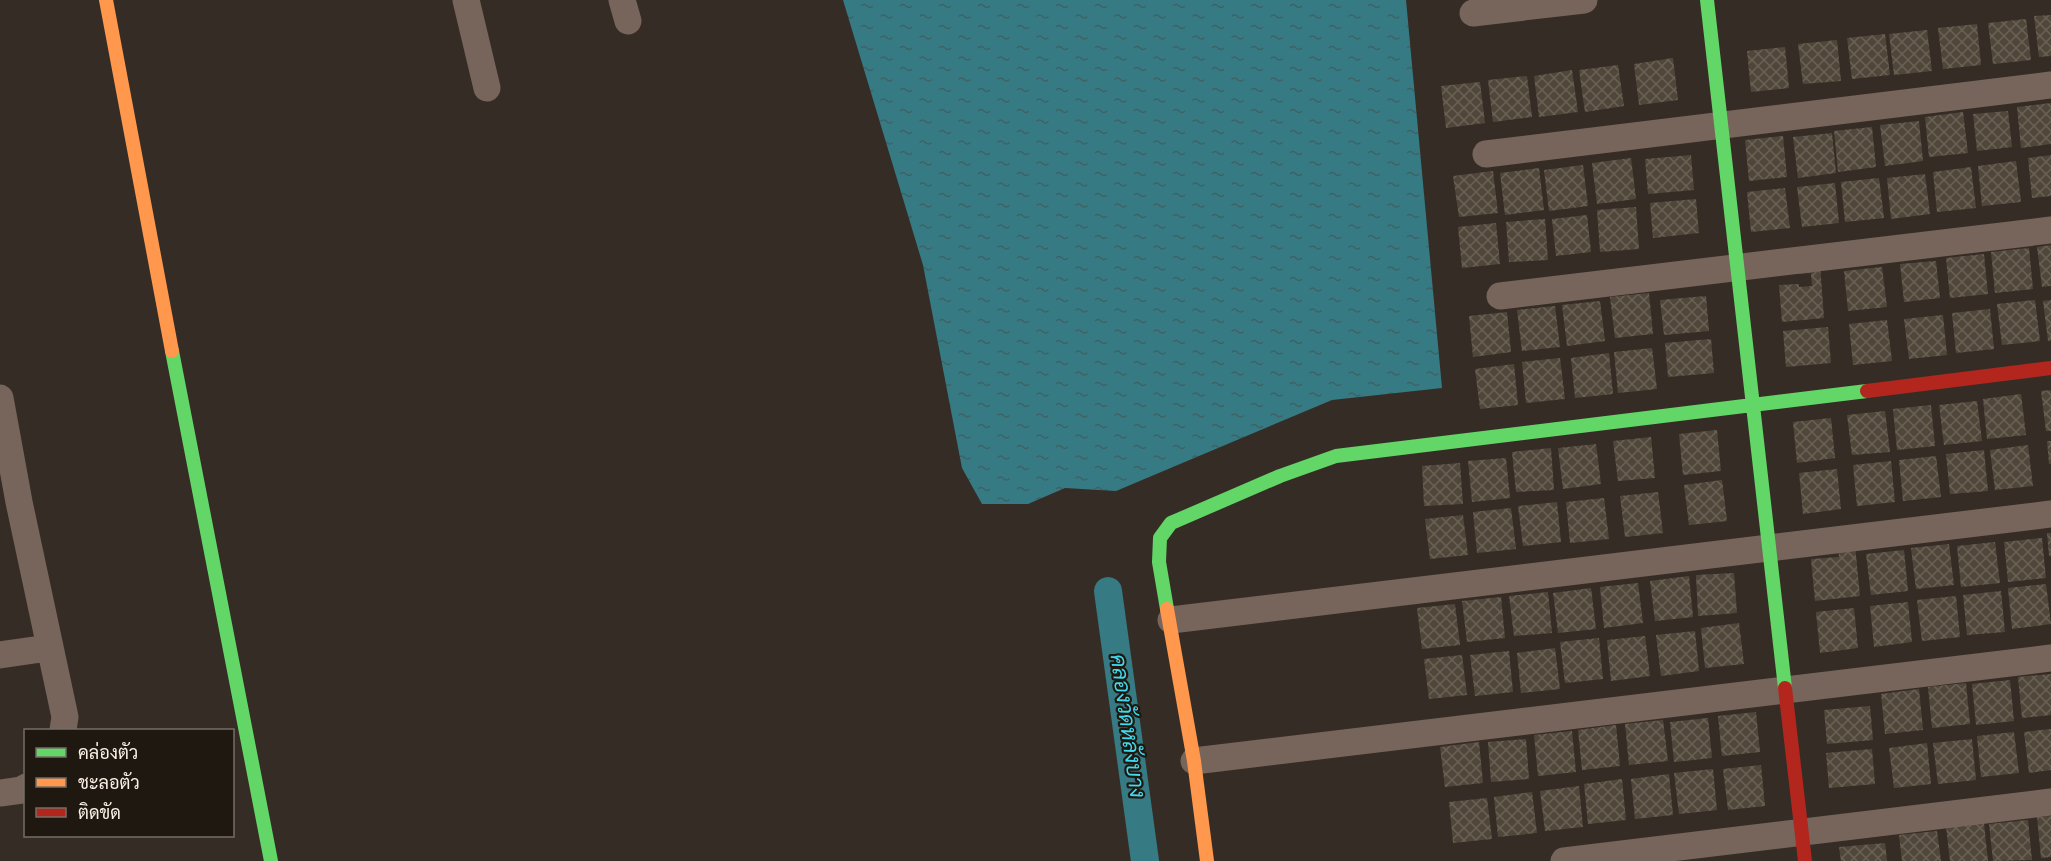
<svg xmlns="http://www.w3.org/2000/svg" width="2051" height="861" viewBox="0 0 2051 861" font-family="Spectral,Sarabun,serif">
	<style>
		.water { fill: url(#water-ripples) }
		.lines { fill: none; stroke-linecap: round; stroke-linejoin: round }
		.canal { stroke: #367a84; stroke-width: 28 }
		.building { fill: url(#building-cross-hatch) }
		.street { stroke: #77655b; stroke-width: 27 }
		.fast { stroke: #63d668; stroke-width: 14 }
		.slow { stroke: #ff974d; stroke-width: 14 }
		.jam { stroke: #b3261e; stroke-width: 14 }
		.labels { text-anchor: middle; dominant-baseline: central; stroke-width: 4.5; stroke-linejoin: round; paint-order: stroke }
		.water-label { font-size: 22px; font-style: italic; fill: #42d9ee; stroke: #1e1811 }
	</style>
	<defs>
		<pattern id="water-ripples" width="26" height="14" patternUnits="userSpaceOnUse" patternTransform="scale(1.5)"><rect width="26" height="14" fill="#367a84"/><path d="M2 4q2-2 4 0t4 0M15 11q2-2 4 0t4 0" fill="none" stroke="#406164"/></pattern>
		<pattern id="building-cross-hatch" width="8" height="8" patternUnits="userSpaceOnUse" patternTransform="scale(1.5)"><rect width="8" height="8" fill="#50473a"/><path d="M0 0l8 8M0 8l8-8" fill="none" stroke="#6a6256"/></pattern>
	</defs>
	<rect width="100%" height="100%" fill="#352d25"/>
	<path class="water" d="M843,0H1406L1442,388L1332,400L1116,491L1065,488L1028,504H982L962,468L923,265Z"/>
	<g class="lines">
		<path class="canal" d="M1108,591L1145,861"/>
	</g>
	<path class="building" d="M2051,15V56L2039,57L2034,16Z
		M2026,19L2031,60L1993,64L1988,23Z
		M1977,24L1981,65L1943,69L1938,28Z
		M1927,30L1932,71L1894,75L1889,34Z
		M1885,34L1890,75L1852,79L1847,38Z
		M1837,40L1841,81L1803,84L1798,44Z
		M1785,47L1789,88L1751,92L1747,51Z
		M1673,58L1678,100L1639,105L1634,64Z
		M1618,65L1624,106L1585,112L1579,70Z
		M1572,70L1578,112L1539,117L1534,76Z
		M1527,76L1532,117L1493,122L1488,80Z
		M1480,82L1485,123L1446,128L1441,86Z
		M2051,103V144L2021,148L2017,107Z
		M2008,111L2012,147L1977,151L1973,114Z
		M1963,112L1968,153L1929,157L1925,117Z
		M1919,121L1923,161L1885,166L1880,125Z
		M1872,127L1876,167L1838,172L1834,131Z
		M1832,133L1836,173L1798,178L1793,137Z
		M1783,136L1787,177L1749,181L1745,140Z
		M1691,155L1694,190L1648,194L1645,159Z
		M2051,155V196L2032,198L2028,158Z
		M1631,158L1636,199L1597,204L1592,163Z
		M2016,161L2021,202L1982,206L1978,166Z
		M1583,165L1588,206L1549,211L1544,170Z
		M1971,167L1976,208L1937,212L1933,172Z
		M1539,168L1544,210L1505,215L1500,173Z
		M1493,171L1498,213L1459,217L1453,176Z
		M1925,174L1930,214L1891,219L1887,178Z
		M1879,178L1884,218L1845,222L1841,182Z
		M1835,183L1839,223L1802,227L1797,187Z
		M1785,188L1790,228L1751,232L1747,192Z
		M1696,199L1699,233L1653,238L1650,203Z
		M1636,207L1639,249L1600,252L1597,210Z
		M1587,215L1591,252L1556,256L1552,219Z
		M1545,219L1548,260L1509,262L1506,222Z
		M1496,223L1500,264L1462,268L1458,227Z
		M2051,245V286L2042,287L2037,247Z
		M2029,248L2033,289L1995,293L1991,252Z
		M1984,254L1988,294L1950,298L1946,258Z
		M1936,261L1940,298L1904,302L1900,264Z
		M1820,265L1824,318L1782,322L1779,285L1799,284V287L1812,286L1811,273L1795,274L1794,267Z
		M1882,267L1887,307L1848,311L1844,271Z
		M1649,293L1653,334L1615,338L1610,297Z
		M1706,296L1709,331L1664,335L1660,300Z
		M2035,300L2040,341L2002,345L1997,304Z
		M2051,300V341H2048L2043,301Z
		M1600,301L1605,341L1567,346L1562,305Z
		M1555,306L1560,347L1522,351L1517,310Z
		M1990,309L1994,349L1956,353L1952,313Z
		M1507,312L1511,352L1473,357L1469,316Z
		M1943,315L1947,355L1909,359L1904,319Z
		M1887,320L1892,361L1853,365L1849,324Z
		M1828,327L1831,363L1786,367L1783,331Z
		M1711,339L1714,373L1668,377L1665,343Z
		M1652,348L1657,389L1618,393L1614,352Z
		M1609,353L1613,394L1575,398L1571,358Z
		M1560,358L1565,399L1526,403L1522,362Z
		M1514,364L1518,405L1480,409L1475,369Z
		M2051,390V431H2046L2041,391Z
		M2021,394L2026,435L1987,439L1983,399Z
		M1977,401L1982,441L1944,445L1939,405Z
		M1931,405L1935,446L1897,450L1893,409Z
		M1885,411L1890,452L1852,455L1847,415Z
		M1831,418L1835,458L1797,463L1793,422Z
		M1717,430L1721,471L1683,475L1679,434Z
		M1651,437L1655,478L1618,481L1613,441Z
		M2047,441H2051V464H2049Z
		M1596,444L1601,484L1563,489L1558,448Z
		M2028,445L2033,486L1995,490L1990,450Z
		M1551,448L1554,490L1516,492L1512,452Z
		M1984,450L1988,491L1950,494L1946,454Z
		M1936,456L1941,497L1903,501L1899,460Z
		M1506,458L1510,498L1472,502L1468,461Z
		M1891,461L1895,502L1857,506L1853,465Z
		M1460,463L1463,504L1424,506L1422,466Z
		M1837,469L1841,509L1803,514L1799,473Z
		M1722,480L1727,521L1689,525L1684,485Z
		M1658,492L1663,533L1625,537L1620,496Z
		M1604,498L1609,539L1570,543L1566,502Z
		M1557,502L1561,542L1523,546L1518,506Z
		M1511,508L1516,549L1477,553L1473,512Z
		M1463,515L1468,555L1430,559L1425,519Z
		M2047,533H2051V556H2049Z
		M2042,538L2046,578L2008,582L2004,542Z
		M1995,542L2000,583L1961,587L1957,546Z
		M1949,544L1954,585L1916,589L1911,548Z
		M1855,545L1860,596L1815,601L1811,559L1839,557L1838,547Z
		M1904,550L1908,591L1871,595L1866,554Z
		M1734,573L1737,613L1698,616L1696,575Z
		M1689,576L1693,617L1655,621L1650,581Z
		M1638,583L1643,623L1604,628L1600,587Z
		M2046,584L2051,624L2012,629L2008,588Z
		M1591,588L1596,629L1558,633L1553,593Z
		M2001,591L2005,632L1967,635L1963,595Z
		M1548,592L1552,633L1514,636L1509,596Z
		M1956,596L1960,637L1922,641L1917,600Z
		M1501,597L1505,638L1467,642L1462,601Z
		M1908,602L1912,642L1874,647L1870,606Z
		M1455,604L1460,645L1422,649L1417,608Z
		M1854,608L1858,648L1820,653L1816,612Z
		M1739,623L1744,664L1705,668L1701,628Z
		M1695,631L1699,671L1661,676L1656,635Z
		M1645,636L1650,676L1611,681L1607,640Z
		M1599,638L1603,679L1565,683L1560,642Z
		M1555,648L1560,689L1521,693L1517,653Z
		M1509,651L1513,692L1475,696L1470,655Z
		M1462,655L1467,695L1429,699L1424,659Z
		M2051,674V715L2022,718L2018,677Z
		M2010,680L2014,721L1976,725L1972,684Z
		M1966,683L1970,724L1932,728L1928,687Z
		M1919,689L1923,730L1885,734L1881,694Z
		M1870,706L1873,740L1827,744L1824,710Z
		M1756,712L1760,752L1722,756L1718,716Z
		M1708,718L1712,758L1674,762L1670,722Z
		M1663,720L1668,761L1629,765L1625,724Z
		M1616,725L1620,766L1582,770L1578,730Z
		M2051,729V770L2029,773L2024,732Z
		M1572,731L1576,772L1538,776L1534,735Z
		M2014,732L2019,773L1981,777L1977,736Z
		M1526,739L1529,779L1491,782L1488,742Z
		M1972,739L1976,780L1938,784L1933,743Z
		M1479,742L1483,783L1445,787L1440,747Z
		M1927,743L1931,784L1894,788L1889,748Z
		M1872,749L1875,784L1829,788L1826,753Z
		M1761,765L1765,806L1728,810L1723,769Z
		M1713,769L1717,810L1679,814L1674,773Z
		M1669,774L1673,815L1635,819L1631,779Z
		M1622,779L1626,820L1588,824L1584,784Z
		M1579,786L1583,827L1545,831L1540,791Z
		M1532,792L1537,833L1498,837L1494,797Z
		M1487,798L1492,839L1453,843L1449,802Z
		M2051,816V857L2041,858L2037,817Z
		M2028,820L2032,860L1993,861L1989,824Z
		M1984,823L1988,861H1950L1946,827Z
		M1937,831L1941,861H1902L1899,835Z
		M1885,843L1887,861H1841L1839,847Z"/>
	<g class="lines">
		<path class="street" d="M466,0L487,88
			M622,0L628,21
			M1473,13L1584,0
			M1486,154L2051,85
			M1500,296L2051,230
			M0,398L19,502L65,717L63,730
			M1171,620L2051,514
			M0,655L48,648
			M1194,761L2051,658
			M0,793L22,790L26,787
			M1564,861L2051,802"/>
		<path class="fast" d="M1707,0L1785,688
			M172,351L271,861
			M1167,609L1159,562L1160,538L1171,523L1280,476L1336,456L1867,391"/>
		<path class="slow" d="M106,0L172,351
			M1167,609L1194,761L1207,861"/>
		<path class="jam" d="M1867,391L2051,368
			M1785,688L1805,861"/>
	</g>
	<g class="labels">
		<g class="water-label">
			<text transform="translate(1127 726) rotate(82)">คลองวัดหลังบาง</text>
		</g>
	</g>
	<rect x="24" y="729" width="210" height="108" fill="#1e1811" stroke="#766e66" stroke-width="1.5"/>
	<rect x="36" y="748" width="30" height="9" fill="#63d668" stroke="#766e66" stroke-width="1.5"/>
	<text x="78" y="759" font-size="18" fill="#faf0e6">คล่องตัว</text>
	<rect x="36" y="778" width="30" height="9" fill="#ff974d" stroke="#766e66" stroke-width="1.5"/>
	<text x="78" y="789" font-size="18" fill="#faf0e6">ชะลอตัว</text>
	<rect x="36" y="808" width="30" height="9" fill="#b3261e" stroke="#766e66" stroke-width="1.5"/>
	<text x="78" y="819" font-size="18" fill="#faf0e6">ติดขัด</text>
</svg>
